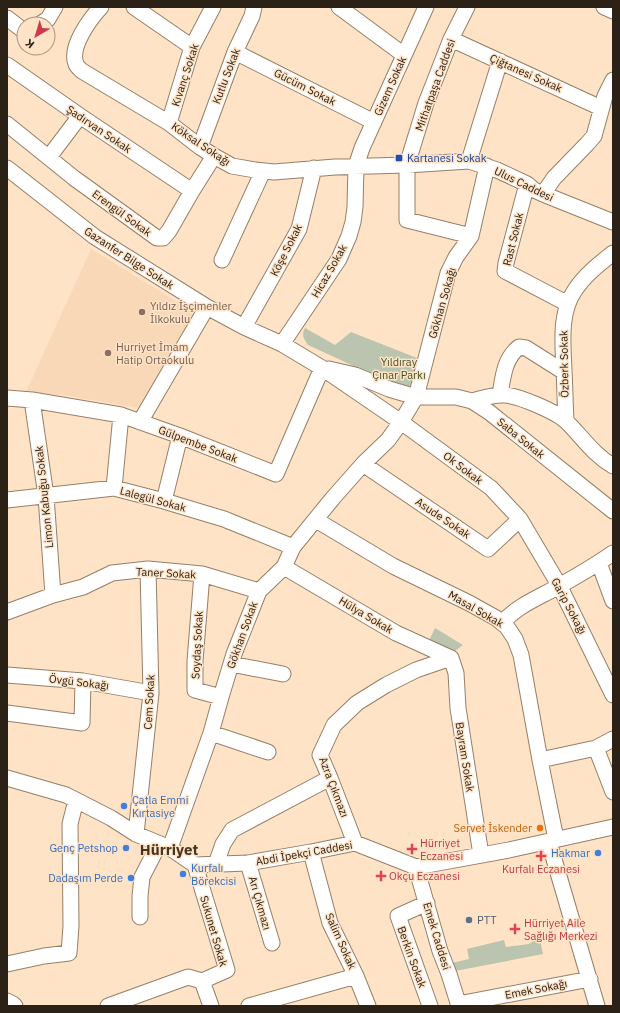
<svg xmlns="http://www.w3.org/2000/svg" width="620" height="1013" viewBox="0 0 620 1013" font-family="'IBM Plex Sans',sans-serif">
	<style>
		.built { fill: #f8d8b6 }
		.green { fill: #bac4ae }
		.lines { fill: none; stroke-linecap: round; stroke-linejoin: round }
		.minor-casing { stroke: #977f66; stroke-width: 17 }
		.minor { stroke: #fff; stroke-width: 15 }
		.transit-dot { fill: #1a4fb4; stroke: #fee3c7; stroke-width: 1.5 }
		.education-dot { fill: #8d6e63; stroke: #fee3c7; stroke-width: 1.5 }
		.shop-dot { fill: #3f7fe0; stroke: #fee3c7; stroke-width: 1.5 }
		.food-dot { fill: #e8710a; stroke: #fee3c7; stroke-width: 1.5 }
		.health-dot { fill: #e0444e; stroke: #fee3c7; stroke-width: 1.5 }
		.service-dot { fill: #5c6f8a; stroke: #fee3c7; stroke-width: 1.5 }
		.labels { text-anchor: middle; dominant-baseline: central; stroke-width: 3; stroke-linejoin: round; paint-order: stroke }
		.street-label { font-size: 11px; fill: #2b2117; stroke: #fee3c7 }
		.transit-label { font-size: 11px; fill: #164399; stroke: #fee3c7; text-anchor: start }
		.education-label { font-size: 11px; fill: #785e54; stroke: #fee3c7; text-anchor: start }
		.park-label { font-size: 11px; fill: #3d5120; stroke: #fee3c7 }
		.shop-label { font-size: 11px; fill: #366cbe; stroke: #fee3c7; text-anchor: end }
		.food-label { font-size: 11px; fill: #c56008; stroke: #fee3c7; text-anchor: end }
		.health-label { font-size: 11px; fill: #be3a42; stroke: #fee3c7; text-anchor: start }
		.service-label { font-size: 11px; fill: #4e5e75; stroke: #fee3c7; text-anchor: start }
		.district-label { font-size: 15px; font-weight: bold; fill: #49341d; stroke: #fee3c7 }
	</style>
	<rect width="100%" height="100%" fill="#fee3c7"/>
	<path class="built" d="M91,249L197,314L140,408L63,395L26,392Z"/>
	<path class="green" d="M305,328L335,345L351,332L422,360C419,368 417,385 406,387C402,387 397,385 393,384L308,345C304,339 301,335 305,328Z
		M435,628L463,645L451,654L428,643Z
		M504,940L506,947L529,944L533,941L540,940L543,954L455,971L452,963L469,959L467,949Z"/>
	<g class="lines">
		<g class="minor-casing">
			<path id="minor" d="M101,7C90,19 69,47 76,64C77,67 80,69 82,71L169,123L200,147L214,156L232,166L255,170L274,172L335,167L407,165L469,161L497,170L527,184L534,190L543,194L613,222
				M134,7L192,47
				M339,7L404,55
				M467,7L451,39L426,103L407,165V220L471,236
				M604,7L613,11
				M7,18L24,31
				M40,24L48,19L55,7
				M451,39L601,108
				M235,52L374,122
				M7,65L80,116L192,191
				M169,123L192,47L213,7
				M7,124L74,178L157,238H163L169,231L192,191L214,156
				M200,147L235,52L252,16L254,7
				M49,157L80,116
				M469,161L500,61
				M7,168L95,237L207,307L244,327L282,344L322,368L401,422L491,488L520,519L559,585L613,695
				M527,184L506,263L505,271L568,304
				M543,194L554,178L587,144L594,136L605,96L613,80
				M222,260L263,171
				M244,327L299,229L314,168
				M282,344L339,259L349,236L353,222L355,207L356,166L362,148L426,7
				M329,369L355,375L389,389L416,397H456L472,401L489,412L613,511
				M500,395C503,377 504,359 519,347L526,348L564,372
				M7,398L32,400L121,415L180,436L276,474L322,368
				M32,400L46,496L53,595
				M472,401C483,398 494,394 505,395C519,396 557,412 567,422C582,437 594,455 613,466
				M566,420C565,404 565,387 564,371C563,344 559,313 575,290C585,275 599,264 613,253
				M140,422L207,307
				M363,464L488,549L520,519
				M114,488L121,415
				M7,500L114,488L164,501L224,519L293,547
				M164,501L180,436
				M316,520L393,566L469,603L496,618L507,627L515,639L521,655L540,760L556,839
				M599,563L613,601
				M284,567L396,633L451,658
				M202,574L195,661V690L221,697
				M7,612L53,595L83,587L112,573L148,569L202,574L259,591
				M502,623C515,608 533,600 550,591C572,579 593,567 613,553
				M451,658L456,673L458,708L481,855
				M231,664L283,674
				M7,675L83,681L151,693
				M7,713L82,723L83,681
				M211,733L268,752
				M596,748L613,792
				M540,760L596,748L613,739
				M7,778L66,795L111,818L136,834L170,848L195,865L248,863L311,852L355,843L416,867L509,850L613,827
				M136,834L151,693L148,569
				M549,842L597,1006
				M355,843L330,778L320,755L334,725L357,703L386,685L416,670L451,658
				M170,848L211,733L221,697L234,654L259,591L284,567L293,547L333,498L363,464L388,440L401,422L416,397L448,273L456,257L471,236L487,166
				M311,852L330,923L356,976L368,1006
				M248,863L272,943
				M216,864L223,844L232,830L330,778
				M195,865L227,970L202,981
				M416,867L440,951L449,974L459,1006
				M427,903L398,916L430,1006
				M140,917V896L142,877L159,844
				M7,964L44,956L69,953L71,926L70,824L76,800
				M7,1001L13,1004L15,1006
				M458,1004L590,979
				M108,1006L188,977L202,981L211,1006
				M249,1006L356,976"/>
		</g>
		<use href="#minor" class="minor"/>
	</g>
	<rect class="transit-dot" x="395" y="154" width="8" height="8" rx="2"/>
	<g class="education-dot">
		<circle cx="142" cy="312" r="4"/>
		<circle cx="108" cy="353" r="4"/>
	</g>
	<g class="shop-dot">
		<circle cx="124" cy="806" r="4"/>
		<circle cx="126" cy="848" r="4"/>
		<circle cx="598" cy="853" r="4"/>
		<circle cx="183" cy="874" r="4"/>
		<circle cx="131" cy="878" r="4"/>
	</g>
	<circle class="food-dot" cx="540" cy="828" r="4"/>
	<g class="health-dot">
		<path d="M410 843h4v4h4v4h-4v4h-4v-4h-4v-4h4z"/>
		<path d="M539 850h4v4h4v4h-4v4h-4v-4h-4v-4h4z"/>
		<path d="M379 870h4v4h4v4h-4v4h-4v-4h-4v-4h4z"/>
		<path d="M513 923h4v4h4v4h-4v4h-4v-4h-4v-4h4z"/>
	</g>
	<circle class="service-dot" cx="469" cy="920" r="4"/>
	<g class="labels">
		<g class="street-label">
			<text transform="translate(526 73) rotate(24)">Çiğtanesi Sokak</text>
			<text transform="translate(185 75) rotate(-72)">Kıvanç Sokak</text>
			<text transform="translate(226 76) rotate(-69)">Kutlu Sokak</text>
			<text transform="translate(435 85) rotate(-70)">Mithatpaşa Caddesi</text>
			<text transform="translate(390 86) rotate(-66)">Gizem Sokak</text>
			<text transform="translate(305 87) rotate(27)">Gücüm Sokak</text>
			<text transform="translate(99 129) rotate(34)">Şadırvan Sokak</text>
			<text transform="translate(201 144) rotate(34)">Köksal Sokağı</text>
			<text transform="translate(524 184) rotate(26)">Ulus Caddesi</text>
			<text transform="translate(122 213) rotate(36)">Erengül Sokak</text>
			<text transform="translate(513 239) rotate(-76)">Rast Sokak</text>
			<text transform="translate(286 250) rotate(-63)">Köşe Sokak</text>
			<text transform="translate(129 258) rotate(33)">Gazanfer Bilge Sokak</text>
			<text transform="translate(329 271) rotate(-60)">Hicaz Sokak</text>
			<text transform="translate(442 303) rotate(-74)">Gökhan Sokağı</text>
			<text transform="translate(564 364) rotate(-91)">Özberk Sokak</text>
			<text transform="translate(521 438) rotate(39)">Saba Sokak</text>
			<text transform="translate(198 444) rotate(21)">Gülpembe Sokak</text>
			<text transform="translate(463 468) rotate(37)">Ok Sokak</text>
			<text transform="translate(44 497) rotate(-96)">Limon Kabuğu Sokak</text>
			<text transform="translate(153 499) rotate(15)">Lalegül Sokak</text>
			<text transform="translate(443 518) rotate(34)">Asude Sokak</text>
			<text transform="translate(166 573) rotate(3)">Taner Sokak</text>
			<text transform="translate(569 606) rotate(62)">Garip Sokağı</text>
			<text transform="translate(476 609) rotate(30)">Masal Sokak</text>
			<text transform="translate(366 615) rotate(31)">Hülya Sokak</text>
			<text transform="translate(242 635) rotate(-70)">Gökhan Sokak</text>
			<text transform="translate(197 645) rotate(-87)">Soydaş Sokak</text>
			<text transform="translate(79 682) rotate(7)">Övgü Sokağı</text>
			<text transform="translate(149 702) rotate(-87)">Cem Sokak</text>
			<text transform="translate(465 757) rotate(81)">Bayram Sokak</text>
			<text transform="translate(334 787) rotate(69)">Azra Çıkmazı</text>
			<text transform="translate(304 853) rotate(-10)">Abdi İpekçi Caddesi</text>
			<text transform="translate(260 903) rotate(74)">Arı Çıkmazı</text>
			<text transform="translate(214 931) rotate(74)">Sukunet Sokak</text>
			<text transform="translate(437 936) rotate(73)">Emek Caddesi</text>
			<text transform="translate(341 941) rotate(66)">Salim Sokak</text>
			<text transform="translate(412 957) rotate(70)">Berkin Sokak</text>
			<text transform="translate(536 989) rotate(-11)">Emek Sokağı</text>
		</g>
		<g class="transit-label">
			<text x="407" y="158">Kartanesi̇ Sokak</text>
		</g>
		<g class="education-label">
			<text x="150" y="306">Yıldız İşçimenler<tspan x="150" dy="13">İlkokulu</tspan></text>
			<text x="116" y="347">Hurriyet İmam<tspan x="116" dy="13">Hatip Ortaokulu</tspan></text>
		</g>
		<g class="park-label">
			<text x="399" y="362">Yıldıray<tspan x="399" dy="13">Çınar Parkı</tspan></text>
		</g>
		<g class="shop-label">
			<text x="132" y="800" text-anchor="start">Çatla Emmi<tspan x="132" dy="13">Kırtasiye</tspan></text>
			<text x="118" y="848">Genç Petshop</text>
			<text x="590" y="853">Hakmar</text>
			<text x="191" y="868" text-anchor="start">Kurfalı<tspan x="191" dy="13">Börekcisi</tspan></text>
			<text x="123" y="878">Dadaşım Perde</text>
		</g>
		<g class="food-label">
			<text x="532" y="828">Servet İskender</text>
		</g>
		<g class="health-label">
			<text x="420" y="843">Hürriyet<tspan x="420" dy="13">Eczanesi</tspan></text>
			<text x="541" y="869" text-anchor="middle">Kurfalı Eczanesi</text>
			<text x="389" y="876">Okçu Eczanesi</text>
			<text x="524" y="923">Hürriyet Aile<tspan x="524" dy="13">Sağlığı Merkezi</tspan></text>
		</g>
		<g class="service-label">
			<text x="477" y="920">PTT</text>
		</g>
		<g class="district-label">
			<text x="169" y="849">Hürriyet</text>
		</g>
	</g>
	<rect width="620" height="1013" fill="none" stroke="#2b2117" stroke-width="16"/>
	<g transform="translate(36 36) rotate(218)"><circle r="19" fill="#fee3c7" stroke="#aa9581"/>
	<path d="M0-3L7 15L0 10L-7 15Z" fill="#cb3a4f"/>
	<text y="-6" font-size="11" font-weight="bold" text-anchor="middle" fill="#2b2117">K</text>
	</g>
</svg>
